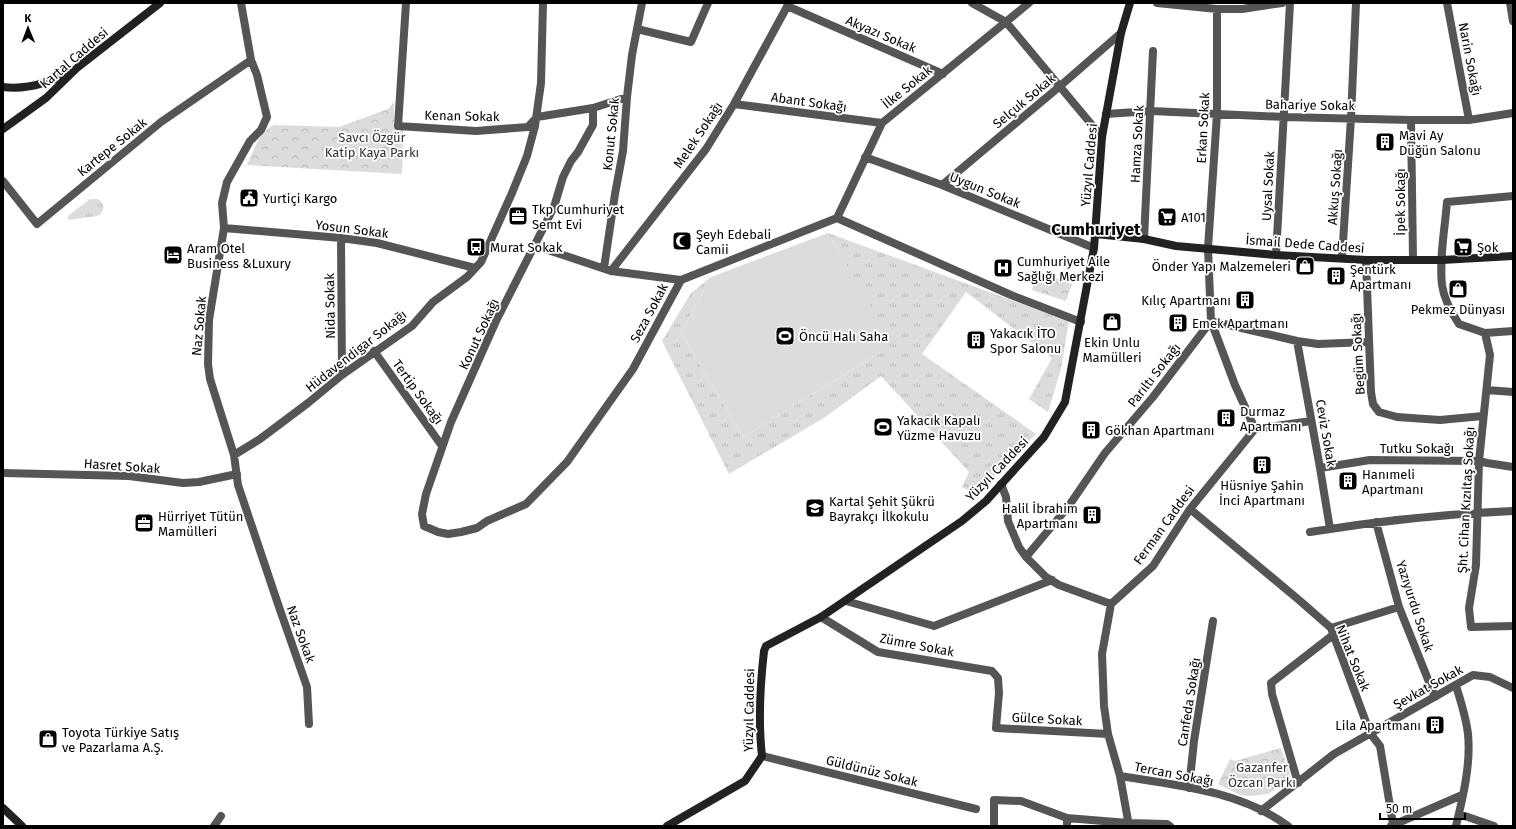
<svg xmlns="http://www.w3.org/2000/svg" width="1516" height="829" viewBox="0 0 1516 829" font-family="'Fira Sans',sans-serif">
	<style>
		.grass { fill: url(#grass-tufts) }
		.forest { fill: url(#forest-crowns) }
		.pitch { fill: #dcdcdc }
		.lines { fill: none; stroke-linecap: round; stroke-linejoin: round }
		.street { stroke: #555; stroke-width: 8 }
		.secondary { stroke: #222; stroke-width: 8 }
		.labels { text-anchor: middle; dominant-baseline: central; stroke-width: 3.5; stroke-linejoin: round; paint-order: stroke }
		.street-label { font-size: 13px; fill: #000; stroke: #fff }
		.poi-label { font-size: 13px; fill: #000; stroke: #fff; text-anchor: start }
		.park-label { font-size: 13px; fill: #333; stroke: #fff }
		.district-label { font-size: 17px; font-weight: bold; fill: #000; stroke: #fff }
	</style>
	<defs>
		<pattern id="grass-tufts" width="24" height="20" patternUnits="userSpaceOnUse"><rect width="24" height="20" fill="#dcdcdc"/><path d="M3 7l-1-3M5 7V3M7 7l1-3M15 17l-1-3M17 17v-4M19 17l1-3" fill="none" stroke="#bbb"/></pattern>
		<pattern id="forest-crowns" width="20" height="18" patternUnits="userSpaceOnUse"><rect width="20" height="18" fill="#dcdcdc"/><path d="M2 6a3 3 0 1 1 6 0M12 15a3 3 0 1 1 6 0" fill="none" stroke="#bbb"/></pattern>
	</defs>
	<rect width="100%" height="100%" fill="#fff"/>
	<path class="grass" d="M90,199H98L103,204C104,210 102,214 97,216L68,220V216Z
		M828,233L1069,321L1061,369L1048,412L1029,399L1052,358L966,292L922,354L1036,434L976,494L962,487L969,472L881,376L824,418L729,474L662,341L691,293L711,277L681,333L743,437L881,352L889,339Z"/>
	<path class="forest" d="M394,102V128H403L402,174L247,165C253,152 260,130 274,125L339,127L388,109Z
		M1038,272L1072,284L1066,301L1032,290Z
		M1281,748L1291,777L1288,780L1268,794L1251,796L1240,795L1218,784L1230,759L1235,761Z"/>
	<path class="pitch" d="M828,233L890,339L881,352L743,437L681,333L711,277Z"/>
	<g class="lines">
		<path class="street" d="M241,3L251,60L257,75L267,117L261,130L250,141L227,182L222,203L224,228L209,320L208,364L210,379L234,455L238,485L279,607L307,687L309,724
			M406,3L398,126L476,131L528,127L537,117L593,108L627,97
			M972,3L1006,22L1102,137
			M1157,3L1217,9H1242L1282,3
			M1447,3L1469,120
			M1510,3L1513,21
			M787,6L943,74
			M637,29L691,42L708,3
			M734,104L882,123
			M593,108V125L578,152L571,161L563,177L554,207L496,321L451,422L426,494L422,514L424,526L438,532L448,534L461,532L477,528L487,521L526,504L567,462L633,369L681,280L837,218L1011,295L1081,322
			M1106,114L1151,111L1284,117L1411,120H1469L1513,113
			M1411,120L1413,259
			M865,157L942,185L1094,248
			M3,181L37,224L161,122L251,60
			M942,185L1059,87L1121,33
			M1513,196L1447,202C1445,228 1439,258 1442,285C1444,299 1451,312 1459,324L1485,333L1513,331
			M837,218L882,123L1029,3
			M224,228L341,238L377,243L475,268
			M341,238L342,375
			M1144,239L1153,51
			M536,246L611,271L681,280
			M1276,255L1290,3
			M1342,258L1351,118L1356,3
			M1366,260L1371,392L1373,404L1379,412L1397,417L1440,420L1483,416
			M604,268L615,194L623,151L627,97L632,55L642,3
			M611,271L706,149L734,104L789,3
			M1485,333L1490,355L1479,461L1476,565L1469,608L1471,627L1513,626
			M1297,341L1320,468L1330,529
			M374,351L442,446
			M1487,390L1513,392
			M1255,429L1311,421
			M234,455L260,439L308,403L342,375L412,326L433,302L467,277L481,262L512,193L527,156L535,126L541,83L543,3
			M1320,468L1370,460L1479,461L1487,463L1513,467
			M3,473L129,476L183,483L199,482L237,474
			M1001,484L1006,497L1008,521L1019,547L1026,557L1046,577L1059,585L1111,604
			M1190,509L1299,600L1331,628L1370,733L1380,746L1393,824
			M1376,522L1399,607L1435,697
			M1310,532C1377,521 1445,514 1513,511
			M1026,557L1068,507L1105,453L1153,397L1211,321L1297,341L1318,344L1368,342
			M846,601L934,626L1052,580
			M821,617L878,652L992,671L998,678L999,693L996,728L1108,734
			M1331,628L1399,607
			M1456,686C1461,702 1466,717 1468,734C1471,764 1463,797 1456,826
			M762,756L976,809
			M1120,776C1177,785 1240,791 1288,826
			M1298,783L1272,694L1271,683L1333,635
			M1189,788L1194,741L1213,621
			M1261,811L1334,754L1473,675L1490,677L1513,688
			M1459,814L1494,826
			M214,826L221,816
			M994,826V800L1021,801L1067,818
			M1067,826V818L1128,823L1167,824L1170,826
			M1129,826L1120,776L1108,734L1104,706L1102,654L1111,604L1153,566L1190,509L1255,429L1235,385L1211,321L1208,248L1217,114V9
			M1391,826L1462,795"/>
		<path class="secondary" d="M3,87C28,90 50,83 72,70
			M3,129L46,98L78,67L160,3
			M1096,234L1144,239L1176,246L1276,255L1366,260H1442L1513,256
			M3,808L22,826
			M667,826L745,781L762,756C758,721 760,686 764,651L766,646L821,617L962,521L986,501L1044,437L1065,402L1094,248L1102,137L1121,33L1130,3"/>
	</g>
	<defs>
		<g id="building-square" transform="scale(1)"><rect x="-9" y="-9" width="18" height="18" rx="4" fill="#000" stroke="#fff"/><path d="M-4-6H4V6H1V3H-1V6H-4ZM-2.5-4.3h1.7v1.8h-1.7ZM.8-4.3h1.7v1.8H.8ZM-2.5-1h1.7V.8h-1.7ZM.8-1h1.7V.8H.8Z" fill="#fff"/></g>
		<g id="civic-square" transform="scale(1)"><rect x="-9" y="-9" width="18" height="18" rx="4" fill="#000" stroke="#fff"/><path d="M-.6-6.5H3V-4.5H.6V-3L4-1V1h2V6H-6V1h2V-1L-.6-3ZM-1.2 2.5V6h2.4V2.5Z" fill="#fff"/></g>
		<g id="office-square" transform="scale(1)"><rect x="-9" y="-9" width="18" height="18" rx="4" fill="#000" stroke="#fff"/><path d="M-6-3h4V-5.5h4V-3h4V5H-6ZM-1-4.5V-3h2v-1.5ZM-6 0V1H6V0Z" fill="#fff"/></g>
		<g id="supermarket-square" transform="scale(1)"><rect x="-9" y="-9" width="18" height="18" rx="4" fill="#000" stroke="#fff"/><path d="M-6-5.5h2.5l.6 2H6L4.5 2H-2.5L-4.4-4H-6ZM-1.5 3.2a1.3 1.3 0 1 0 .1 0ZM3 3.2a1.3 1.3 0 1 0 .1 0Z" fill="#fff"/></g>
		<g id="mosque-square" transform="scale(1)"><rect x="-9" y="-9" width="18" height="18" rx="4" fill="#000" stroke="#fff"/><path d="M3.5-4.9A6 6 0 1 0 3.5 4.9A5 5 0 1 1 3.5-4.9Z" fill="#fff"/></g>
		<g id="bus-square" transform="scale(1)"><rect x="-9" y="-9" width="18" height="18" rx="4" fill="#000" stroke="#fff"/><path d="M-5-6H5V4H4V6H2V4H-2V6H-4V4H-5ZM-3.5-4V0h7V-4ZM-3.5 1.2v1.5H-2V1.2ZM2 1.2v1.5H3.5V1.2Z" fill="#fff"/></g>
		<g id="hotel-square" transform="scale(1)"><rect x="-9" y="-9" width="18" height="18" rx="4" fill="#000" stroke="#fff"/><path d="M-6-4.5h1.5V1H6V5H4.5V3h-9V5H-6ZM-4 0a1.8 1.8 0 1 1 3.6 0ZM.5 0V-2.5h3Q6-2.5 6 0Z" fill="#fff"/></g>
		<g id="shop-square" transform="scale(1)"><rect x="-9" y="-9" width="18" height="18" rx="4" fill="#000" stroke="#fff"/><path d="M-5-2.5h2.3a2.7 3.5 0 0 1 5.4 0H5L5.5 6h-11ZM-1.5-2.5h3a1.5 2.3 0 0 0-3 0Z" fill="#fff"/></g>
		<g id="hospital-square" transform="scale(1)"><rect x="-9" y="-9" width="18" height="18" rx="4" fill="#000" stroke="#fff"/><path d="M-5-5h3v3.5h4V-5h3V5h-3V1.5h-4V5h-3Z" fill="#fff"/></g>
		<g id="stadium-square" transform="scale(1)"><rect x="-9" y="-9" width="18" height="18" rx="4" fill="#000" stroke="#fff"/><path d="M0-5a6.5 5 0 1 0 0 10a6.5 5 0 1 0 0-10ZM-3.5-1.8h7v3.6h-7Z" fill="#fff"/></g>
		<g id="school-square" transform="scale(1)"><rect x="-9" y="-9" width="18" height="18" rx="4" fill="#000" stroke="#fff"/><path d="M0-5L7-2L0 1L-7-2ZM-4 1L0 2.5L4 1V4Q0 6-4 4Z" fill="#fff"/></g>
	</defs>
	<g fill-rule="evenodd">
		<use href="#building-square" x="1385" y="142"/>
		<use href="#civic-square" x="249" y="198"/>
		<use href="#office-square" x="518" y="216"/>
		<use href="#supermarket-square" x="1167" y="217"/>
		<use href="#mosque-square" x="682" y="241"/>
		<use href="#bus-square" x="476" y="247"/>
		<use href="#supermarket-square" x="1463" y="247"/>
		<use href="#hotel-square" x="173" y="255"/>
		<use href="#shop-square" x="1305" y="266"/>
		<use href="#hospital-square" x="1003" y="268"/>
		<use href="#building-square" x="1336" y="276"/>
		<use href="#shop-square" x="1458" y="289"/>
		<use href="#building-square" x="1245" y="300"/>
		<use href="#shop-square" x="1112" y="322"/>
		<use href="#building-square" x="1178" y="323"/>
		<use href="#stadium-square" x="785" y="336"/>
		<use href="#building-square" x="976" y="340"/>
		<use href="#building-square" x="1226" y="418"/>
		<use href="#stadium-square" x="883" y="427"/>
		<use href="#building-square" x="1091" y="430"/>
		<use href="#building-square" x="1262" y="465"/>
		<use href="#building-square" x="1348" y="481"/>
		<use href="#school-square" x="815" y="508"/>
		<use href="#building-square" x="1092" y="515"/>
		<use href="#office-square" x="144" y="523"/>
		<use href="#building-square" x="1435" y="725"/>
		<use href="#shop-square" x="48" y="739"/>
	</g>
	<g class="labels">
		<g class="street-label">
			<text transform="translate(881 34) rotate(23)">Akyazı Sokak</text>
			<text transform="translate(74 58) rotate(-41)">Kartal Caddesi</text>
			<text transform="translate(1470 59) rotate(79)">Narin Sokağı</text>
			<text transform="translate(907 87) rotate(-39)">İlke Sokak</text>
			<text transform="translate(1024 101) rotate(-40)">Selçuk Sokak</text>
			<text transform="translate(809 102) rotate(8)">Abant Sokağı</text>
			<text transform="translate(1310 105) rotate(1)">Bahariye Sokak</text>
			<text transform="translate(462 116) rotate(1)">Kenan Sokak</text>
			<text transform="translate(1203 128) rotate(-87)">Erkan Sokak</text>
			<text transform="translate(611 134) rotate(-84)">Konut Sokak</text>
			<text transform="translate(698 135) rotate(-56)">Melek Sokağı</text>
			<text transform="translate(1137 144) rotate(-87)">Hamza Sokak</text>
			<text transform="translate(112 147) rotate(-39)">Kartepe Sokak</text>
			<text transform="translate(1089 165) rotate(-85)">Yüzyıl Caddesi</text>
			<text transform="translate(1268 186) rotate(-87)">Uysal Sokak</text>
			<text transform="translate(1335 187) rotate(-86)">Akkuş Sokağı</text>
			<text transform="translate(985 190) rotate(22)">Uygun Sokak</text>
			<text transform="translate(1400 202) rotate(-90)">İpek Sokağı</text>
			<text transform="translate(352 229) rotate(7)">Yosun Sokak</text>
			<text transform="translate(1305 244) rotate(4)">İsmail Dede Caddesi</text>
			<text transform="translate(330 306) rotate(-91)">Nida Sokak</text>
			<text transform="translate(649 313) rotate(-62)">Seza Sokak</text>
			<text transform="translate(199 326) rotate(-85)">Naz Sokak</text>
			<text transform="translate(479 334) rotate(-65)">Konut Sokağı</text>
			<text transform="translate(356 351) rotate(-38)">Hüdavendigar Sokağı</text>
			<text transform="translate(1358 354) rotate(-93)">Begüm Sokağı</text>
			<text transform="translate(1154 375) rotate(-52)">Parıltı Sokağı</text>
			<text transform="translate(418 392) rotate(54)">Tertip Sokağı</text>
			<text transform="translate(1326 433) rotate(80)">Ceviz Sokak</text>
			<text x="1417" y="448">Tutku Sokağı</text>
			<text transform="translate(122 466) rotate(4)">Hasret Sokak</text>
			<text transform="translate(997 469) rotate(-46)">Yüzyıl Caddesi</text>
			<text transform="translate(1466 500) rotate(-87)">Şht. Cihan Kızıltaş Sokağı</text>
			<text transform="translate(1164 525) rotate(-54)">Ferman Caddesi</text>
			<text transform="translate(1415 606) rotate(72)">Yazıyurdu Sokak</text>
			<text transform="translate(301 634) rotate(70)">Naz Sokak</text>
			<text transform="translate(917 645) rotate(11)">Zümre Sokak</text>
			<text transform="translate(1353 658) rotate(68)">Nihat Sokak</text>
			<text transform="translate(1428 687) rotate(-29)">Şevkat Sokak</text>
			<text transform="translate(1189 702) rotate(-81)">Canfeda Sokağı</text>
			<text transform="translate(749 710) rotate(-89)">Yüzyıl Caddesi</text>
			<text transform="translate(1047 719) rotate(3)">Gülce Sokak</text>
			<text transform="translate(872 771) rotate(14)">Güldünüz Sokak</text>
			<text transform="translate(1174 774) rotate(11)">Tercan Sokağı</text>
		</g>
		<g class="poi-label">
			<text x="1399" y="135">Mavi Ay<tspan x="1399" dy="15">Düğün Salonu</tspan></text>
			<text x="263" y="198">Yurtiçi Kargo</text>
			<text x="532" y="209">Tkp Cumhuriyet<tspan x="532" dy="15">Semt Evi</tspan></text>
			<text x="1181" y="217">A101</text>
			<text x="696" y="234">Şeyh Edebali<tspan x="696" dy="15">Camii</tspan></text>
			<text x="490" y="247">Murat Sokak</text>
			<text x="1477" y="247">Şok</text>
			<text x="187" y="248">Aram Otel<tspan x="187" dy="15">Business &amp;Luxury</tspan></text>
			<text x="1017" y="261">Cumhuriyet Aile<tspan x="1017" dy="15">Sağlığı Merkezi</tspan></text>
			<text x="1291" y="266" text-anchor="end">Önder Yapı Malzemeleri</text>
			<text x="1350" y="269">Şentürk<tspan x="1350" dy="15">Apartmanı</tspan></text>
			<text x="1231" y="300" text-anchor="end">Kılıç Apartmanı</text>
			<text x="1458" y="309" text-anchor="middle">Pekmez Dünyası</text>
			<text x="1192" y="323">Emek Apartmanı</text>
			<text x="990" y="333">Yakacık İTO<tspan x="990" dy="15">Spor Salonu</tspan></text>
			<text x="799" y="336">Öncü Halı Saha</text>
			<text x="1112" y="342" text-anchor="middle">Ekin Unlu<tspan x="1112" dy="15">Mamülleri</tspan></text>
			<text x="1240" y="411">Durmaz<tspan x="1240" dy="15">Apartmanı</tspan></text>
			<text x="897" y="420">Yakacık Kapalı<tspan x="897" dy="15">Yüzme Havuzu</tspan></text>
			<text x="1105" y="430">Gökhan Apartmanı</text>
			<text x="1362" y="474">Hanımeli<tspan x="1362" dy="15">Apartmanı</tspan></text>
			<text x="1262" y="485" text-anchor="middle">Hüsniye Şahin<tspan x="1262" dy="15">İnci Apartmanı</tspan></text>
			<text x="829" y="501">Kartal Şehit Şükrü<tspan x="829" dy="15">Bayrakçı İlkokulu</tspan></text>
			<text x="1078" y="508" text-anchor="end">Halil İbrahim<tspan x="1078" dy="15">Apartmanı</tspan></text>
			<text x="158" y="516">Hürriyet Tütün<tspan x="158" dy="15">Mamülleri</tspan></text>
			<text x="1421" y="725" text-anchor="end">Lila Apartmanı</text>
			<text x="62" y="732">Toyota Türkiye Satış<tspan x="62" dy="15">ve Pazarlama A.Ş.</tspan></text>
		</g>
		<g class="park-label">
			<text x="372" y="137">Savcı Özgür<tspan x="372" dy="15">Katip Kaya Parkı</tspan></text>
			<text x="1262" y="767">Gazanfer<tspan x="1262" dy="15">Özcan Parkı</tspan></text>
		</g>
		<g class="district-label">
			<text x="1096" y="229">Cumhuriyet</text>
		</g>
	</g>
	<rect width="1516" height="829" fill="none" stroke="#000000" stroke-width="8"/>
	<g transform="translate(28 28) rotate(359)" stroke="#ffffff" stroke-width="3" paint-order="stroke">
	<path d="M0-3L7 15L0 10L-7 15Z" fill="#000000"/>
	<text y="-6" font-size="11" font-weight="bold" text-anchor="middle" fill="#000000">K</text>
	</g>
	<path d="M1380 813v6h85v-6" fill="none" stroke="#000000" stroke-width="2"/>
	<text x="1386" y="813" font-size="12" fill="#000000" stroke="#ffffff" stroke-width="3" paint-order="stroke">50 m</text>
</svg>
